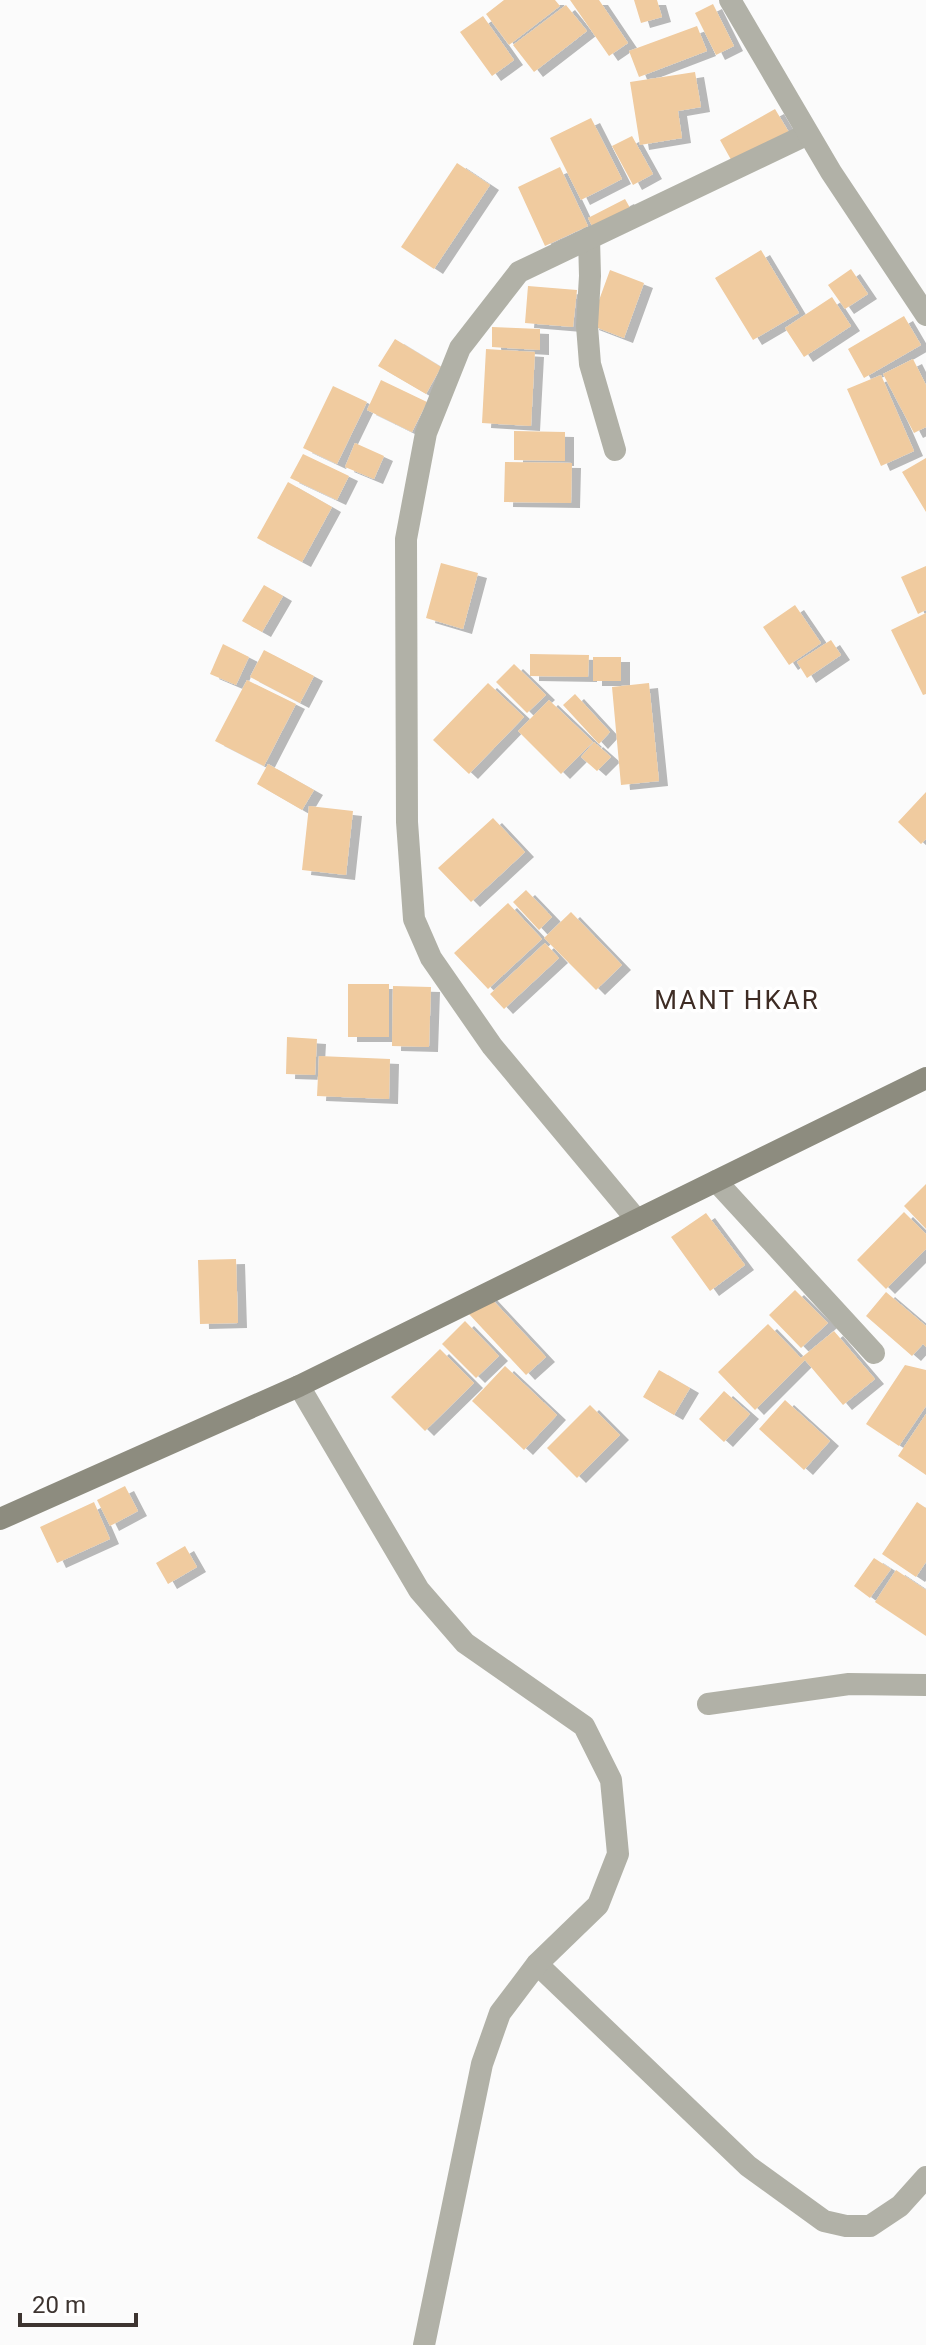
<svg xmlns="http://www.w3.org/2000/svg" width="926" height="2345" viewBox="0 0 926 2345" font-family="Roboto,sans-serif">
	<style>
		.building { fill: #f0cb9f; filter: url(#shadow) }
		.lines { fill: none; stroke-linecap: round; stroke-linejoin: round }
		.service { stroke: #b1b1a7; stroke-width: 22 }
		.minor { stroke: #b1b1a7; stroke-width: 22 }
		.tertiary { stroke: #b1b1a7; stroke-width: 22 }
		.secondary { stroke: #8d8c7f; stroke-width: 22 }
		.labels { text-anchor: middle; dominant-baseline: central; stroke-width: 7; stroke-linejoin: round; paint-order: stroke }
		.quarter-label { font-size: 26px; letter-spacing: 2px; fill: #3e2c24; stroke: #fff }
	</style>
	<defs>
		<filter id="shadow"><feDropShadow dx="9" dy="5" stdDeviation="0" flood-color="#0004"/></filter>
	</defs>
	<rect width="100%" height="100%" fill="#fbfbfb"/>
	<path class="building" d="M504,0H555L560,6L509,45L486,14Z
		M570,0H599L628,43L609,56Z
		M634,0H657L662,17L641,23Z
		M713,4L734,46L716,55L695,13Z
		M566,5L587,31L534,72L513,45Z
		M483,16L514,60L492,76L460,32Z
		M697,26L707,51L639,77L629,51Z
		M695,72L701,107L678,111L682,138L640,145L630,82Z
		M775,109L790,134L734,165L720,140Z
		M591,118L622,179L581,200L550,138Z
		M632,136L653,174L633,185L612,146Z
		M457,163L490,185L434,269L401,247Z
		M560,167L588,226L545,246L518,187Z
		M625,199L633,213L595,232L588,218Z
		M761,250L799,313L753,340L715,278Z
		M851,269L868,294L845,309L828,285Z
		M610,270L644,283L624,338L590,325Z
		M528,286L577,290L573,327L525,323Z
		M832,297L851,326L804,357L785,328Z
		M904,316L921,345L864,378L848,349Z
		M492,327L540,329V350L492,347Z
		M395,339L441,367L426,394L378,366Z
		M486,349L535,352L531,426L482,423Z
		M913,359L926,385V427L914,433L883,374Z
		M881,375L914,451L881,466L847,389Z
		M381,380L427,402L412,432L367,410Z
		M333,386L367,402L337,464L303,448Z
		M514,431L565,432V461L514,460Z
		M355,443L384,456L374,479L345,467Z
		M303,454L349,476L337,500L290,478Z
		M926,458V512L902,472Z
		M505,462L572,463L571,503L504,502Z
		M288,482L332,507L302,562L257,538Z
		M441,563L478,573L463,629L426,618Z
		M926,566V610L918,614L901,577Z
		M264,585L283,596L262,632L242,621Z
		M795,605L821,643L789,665L763,627Z
		M926,613V694L923,695L891,630Z
		M831,640L841,655L807,678L797,662Z
		M223,644L249,657L236,685L210,674Z
		M264,650L314,676L300,703L250,677Z
		M530,654L589,655L588,677L530,676Z
		M593,657H621V681H593Z
		M514,664L546,695L527,713L496,682Z
		M247,680L296,704L264,766L215,741Z
		M488,683L524,717L469,774L433,740Z
		M649,683L659,781L621,785L612,687Z
		M575,694L610,732L599,744L563,705Z
		M549,700L593,742L561,774L518,731Z
		M594,742L611,757L597,771L581,757Z
		M268,764L314,790L302,810L257,784Z
		M926,792V839L921,844L898,822Z
		M309,806L353,811L346,875L302,870Z
		M493,818L525,852L471,902L438,868Z
		M526,890L552,917L539,930L513,902Z
		M508,903L542,939L488,989L454,953Z
		M571,912L622,965L596,990L544,938Z
		M545,943L559,958L504,1009L490,994Z
		M348,984H389V1037H348Z
		M393,986L431,987L429,1047L392,1046Z
		M287,1037L317,1039L315,1075L286,1074Z
		M319,1056L390,1059L389,1099L317,1096Z
		M926,1184V1229L904,1206Z
		M904,1212L926,1234V1249L886,1289L857,1260Z
		M706,1213L745,1265L710,1291L671,1237Z
		M236,1259L238,1323L200,1324L198,1260Z
		M795,1290L828,1323L801,1348L769,1315Z
		M886,1292L926,1326V1347L923,1344L912,1356L866,1316Z
		M488,1295L546,1357L526,1375L468,1313Z
		M465,1321L499,1356L476,1378L442,1344Z
		M768,1324L801,1358L834,1331L875,1379L843,1405L805,1360L755,1410L718,1372Z
		M440,1349L474,1383L425,1431L391,1397Z
		M905,1365L926,1370V1406L899,1446L866,1424Z
		M505,1366L557,1415L524,1450L472,1401Z
		M659,1370L690,1388L674,1415L643,1397Z
		M724,1391L750,1414L724,1442L699,1419Z
		M785,1400L830,1441L804,1470L759,1429Z
		M590,1405L620,1435L577,1478L547,1448Z
		M926,1414V1475L898,1456Z
		M125,1486L138,1511L110,1526L97,1500Z
		M94,1502L110,1539L57,1563L40,1527Z
		M917,1502L926,1508V1562L916,1577L882,1554Z
		M185,1546L197,1567L168,1584L156,1563Z
		M874,1558L891,1569L870,1598L854,1586Z
		M896,1570L926,1590V1636L875,1602Z"/>
	<g class="lines">
		<path class="service" d="M589,238L590,276L587,326L590,364L615,450
			M708,1704L849,1684L926,1685
			M537,1964L748,2166L824,2221L846,2226H870L900,2206L926,2177"/>
		<path class="minor" d="M716,1181L874,1353
			M637,1220L492,1046L431,958L414,919L407,822L406,539L426,433L460,348L519,272L808,134
			M299,1386L419,1590L465,1643L584,1726L611,1780L618,1854L598,1905L537,1964L500,2013L482,2064L424,2345"/>
		<path class="tertiary" d="M730,0L831,172L926,315"/>
		<path class="secondary" d="M0,1519L299,1386L926,1078"/>
	</g>
	<g class="labels">
		<g class="quarter-label">
			<text x="737" y="1000">MANT HKAR</text>
		</g>
	</g>
	<path d="M20 2313v12h116v-12" fill="none" stroke="#3d3430" stroke-width="4"/>
	<text x="32" y="2313" font-size="24" fill="#3d3430" stroke="#ffffff" stroke-width="6" paint-order="stroke">20 m</text>
</svg>
